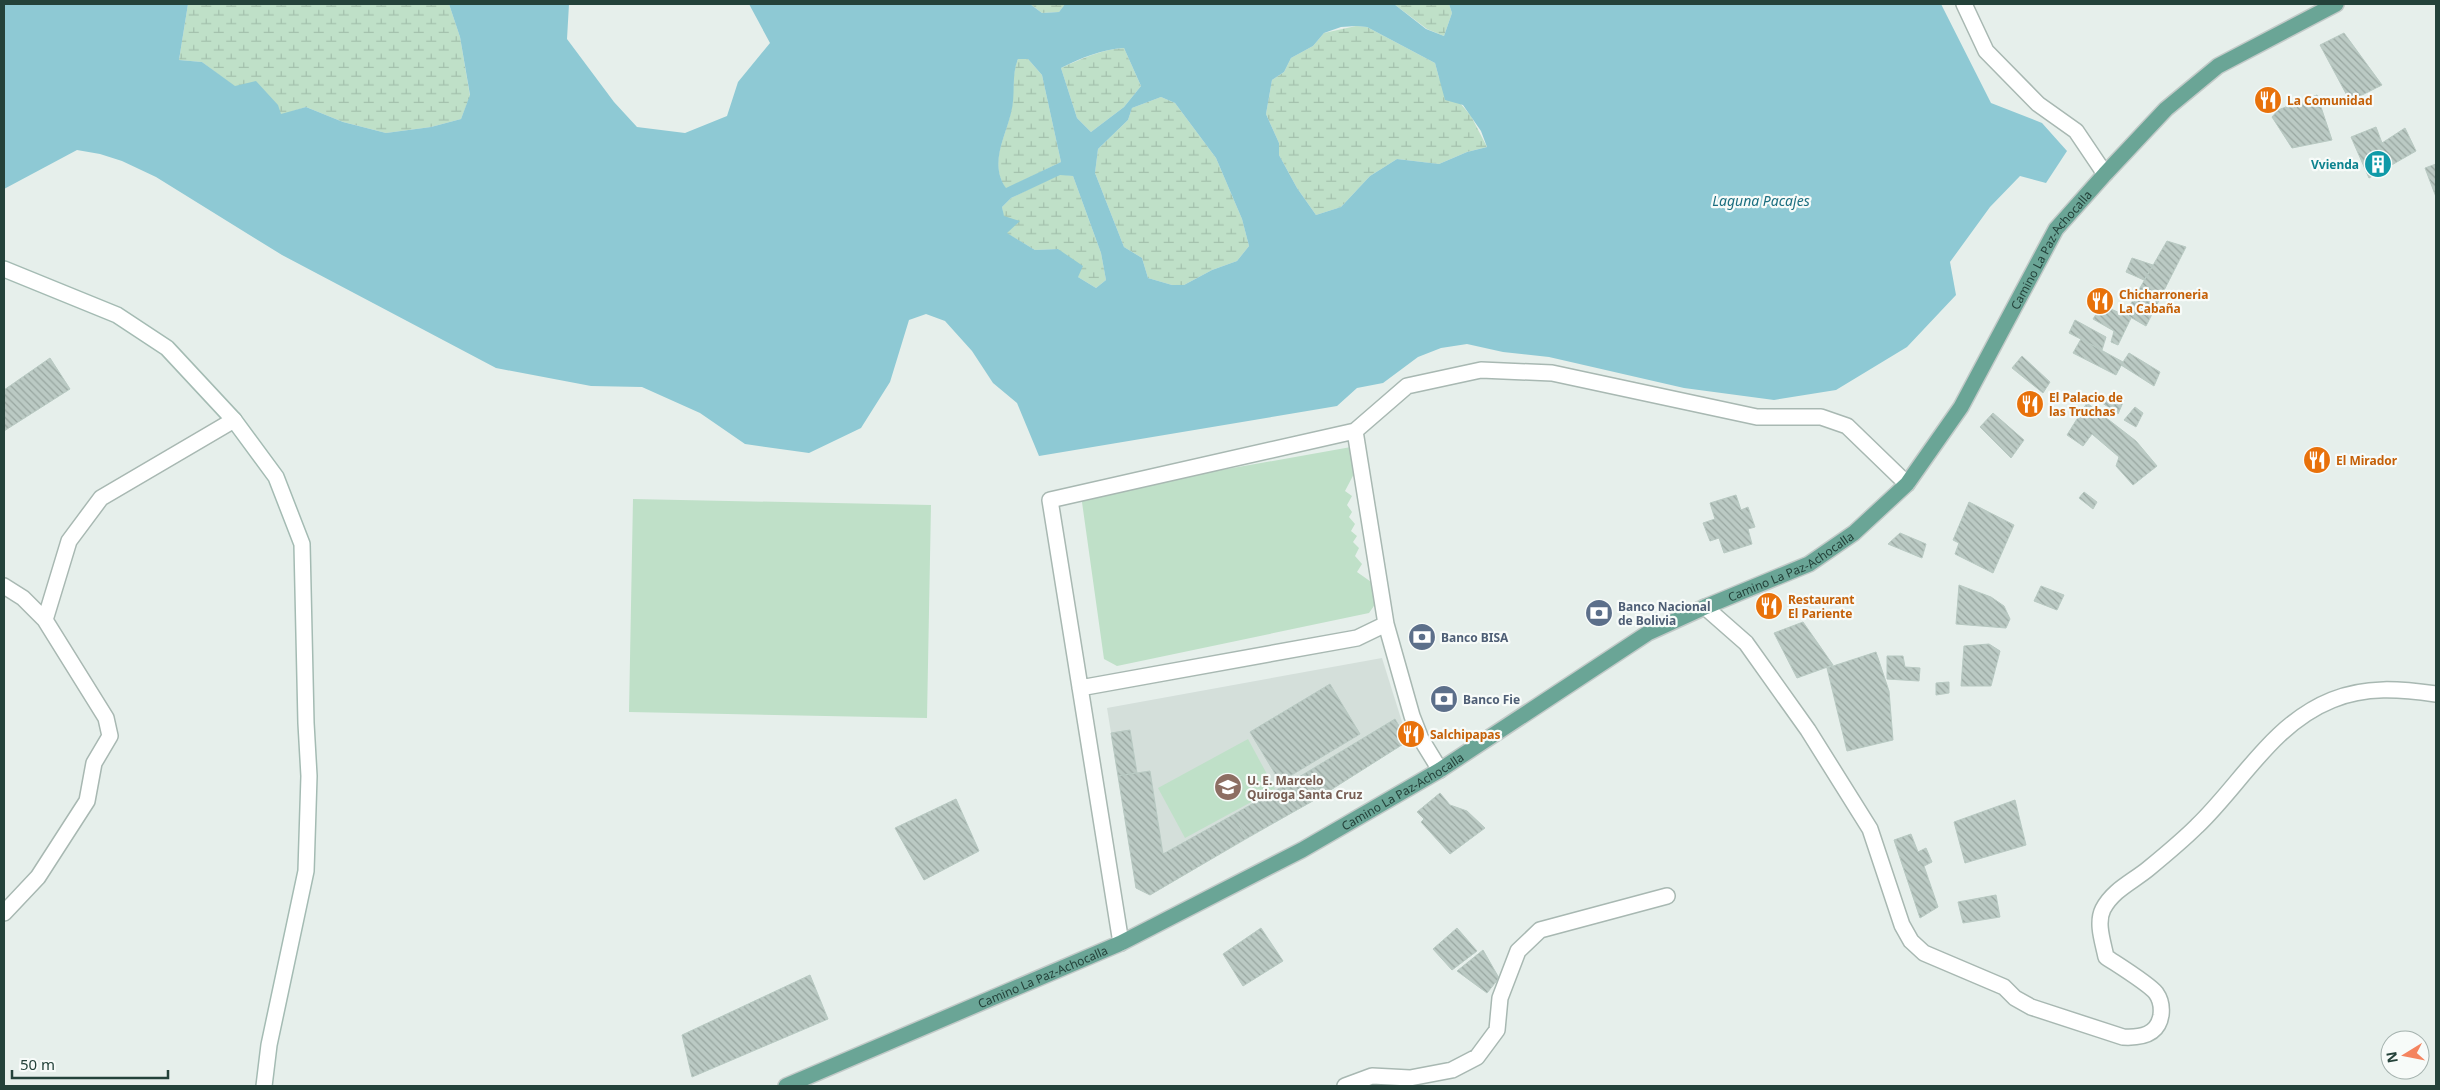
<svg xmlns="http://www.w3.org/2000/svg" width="2440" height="1090" viewBox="0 0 2440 1090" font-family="'Noto Sans',sans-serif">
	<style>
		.built { fill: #d4dfda }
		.green { fill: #bfe0c8 }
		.wetland { fill: url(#wetland-marsh) }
		.water { fill: #8ec9d4; fill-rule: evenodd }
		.building { fill: url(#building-back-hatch); stroke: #b8c9c2 }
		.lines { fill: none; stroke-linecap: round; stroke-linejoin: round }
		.street-casing { stroke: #a8b8b2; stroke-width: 18 }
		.secondary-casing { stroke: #a4bbb3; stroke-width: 18 }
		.primary-casing { stroke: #c2cac8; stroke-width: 18 }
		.street { stroke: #fff; stroke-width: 15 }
		.secondary { stroke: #fff; stroke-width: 15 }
		.primary { stroke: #6aa596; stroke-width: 15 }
		.labels { text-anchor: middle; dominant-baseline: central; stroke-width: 4.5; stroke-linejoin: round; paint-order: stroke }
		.food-label { font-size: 12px; font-weight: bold; fill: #c56008; stroke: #f7fbf9; text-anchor: start }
		.culture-label { font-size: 12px; font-weight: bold; fill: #0d838f; stroke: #f7fbf9; text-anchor: end }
		.street-label { font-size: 12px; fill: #24423a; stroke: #f7fbf9 }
		.service-label { font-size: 12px; font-weight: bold; fill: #4e5e75; stroke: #f7fbf9; text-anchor: start }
		.education-label { font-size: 12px; font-weight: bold; fill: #785e54; stroke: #f7fbf9; text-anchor: start }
		.water-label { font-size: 14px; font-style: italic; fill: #1c6f80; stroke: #f7fbf9 }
	</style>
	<defs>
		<pattern id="wetland-marsh" width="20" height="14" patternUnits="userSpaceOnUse" patternTransform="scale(1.25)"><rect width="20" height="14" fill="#bfe0c8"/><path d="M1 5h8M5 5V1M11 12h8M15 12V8" fill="none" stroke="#a4c1ad"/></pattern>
		<pattern id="building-back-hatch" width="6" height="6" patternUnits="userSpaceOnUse" patternTransform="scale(1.25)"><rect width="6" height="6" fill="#bbcac4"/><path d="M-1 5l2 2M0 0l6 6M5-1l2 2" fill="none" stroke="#98a6a0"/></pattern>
	</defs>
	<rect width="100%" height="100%" fill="#e6efeb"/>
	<path class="built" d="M1382,658L1408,741L1318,798L1150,895L1136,888L1107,708Z"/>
	<path class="green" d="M1351,447L1356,470L1345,491L1352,496L1347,505L1352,512L1349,517L1355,524L1351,531L1357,536L1353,542L1359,548L1355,556L1362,564L1357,572L1374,584L1376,603L1369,613L1117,666L1104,659L1081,495Z
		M633,499L931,505L927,718L629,712Z
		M1248,739L1275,789L1185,838L1158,788Z"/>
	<path class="wetland" d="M188,4H449L460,37L470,96L461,119L431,127L386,133L343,122L306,107L281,115L235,87L202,62L179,60Z
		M1030,4H1065L1059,12L1042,13Z
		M1394,4H1449L1452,13L1444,36L1427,29Z
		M1356,26L1367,27L1435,63L1439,78L1471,116L1487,147L1467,152L1439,164L1397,159L1370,176L1341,207L1316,215L1297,188L1279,155V143L1266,114L1272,80L1284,72L1291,58L1313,46L1324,33Z
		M1124,48L1141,86L1124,107L1091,132L1077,118L1061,68C1081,59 1102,49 1124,48Z
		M1018,59H1028L1042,75L1061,162L1006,189C988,162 1006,138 1011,111C1015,94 1011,74 1018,59Z
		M1161,97L1175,103L1216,158L1242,219L1249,246L1237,261L1212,270L1184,285H1172L1148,278L1142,258L1124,247L1095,173L1098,149L1128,120L1132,108Z
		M1060,174L1073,176L1101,253L1106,280L1096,288L1078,277L1058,249L1035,250L1006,233L1002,207L1011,198Z"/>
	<path class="water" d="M4,4H188L179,60L202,62L235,86L256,81L278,105L281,114L306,107L343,122L386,133L431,127L461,119L470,95L460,37L449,4H569L567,39L614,102L637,127L685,133L727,116L738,82L770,43L749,4H1030L1042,13L1059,12L1065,4H1394L1426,29L1444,36L1452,13L1449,4H1941L1991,103L2042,123L2067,151L2046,183L2020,176L1990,207L1950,262L1956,295L1907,347L1836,390L1774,400L1684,388L1549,357L1503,352L1467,344L1441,348L1418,357L1383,383L1357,388L1337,406L1039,456L1017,403L993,383L972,351L945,321L926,314L909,320L890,382L861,428L809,453L745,444L700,413L642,387L591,386L496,368L282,255L156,177L122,161L100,154L77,150L4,189ZM1356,26L1367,27L1435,63L1445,100L1463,105L1481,131L1487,147L1467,152L1439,164L1397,159L1370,176L1341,207L1316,215L1297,188L1279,155V143L1266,114L1272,80L1284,72L1291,58L1313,46L1324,33L1341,27ZM1124,48L1141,86L1124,107L1091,132L1077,118L1061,68C1081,58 1102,49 1124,48ZM1018,59H1028L1042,75L1061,162L1006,188C989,164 1005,138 1011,113C1016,95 1011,75 1018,59ZM1161,97L1175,103L1216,158L1242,219L1249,246L1237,261L1212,270L1184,285H1172L1148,278L1142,258L1124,247L1095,173L1098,149L1128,120L1132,108ZM1060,175L1073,176L1101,253L1106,280L1096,288L1078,277L1083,266L1058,249L1035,250L1007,233L1020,221L1004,216L1002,207L1011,198Z"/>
	<path class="building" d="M2344,33L2382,85L2350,101L2320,45Z
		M2317,95L2332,140L2292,148L2272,117L2278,110Z
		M2376,127L2382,143L2405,128L2416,151L2369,178L2351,137Z
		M2436,164V197L2425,168Z
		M2167,241L2186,247L2146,326L2125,314Z
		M2132,258L2153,265L2144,280L2126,272Z
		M2102,305L2131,318L2118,345L2111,342L2114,331L2093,319Z
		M2075,320L2106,337L2102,350L2069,333Z
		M2081,339L2123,362L2116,375L2073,353Z
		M2129,353L2160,372L2154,386L2121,365Z
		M2022,356L2050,382L2043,393L2012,368Z
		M50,358L70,389L4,431V390Z
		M2115,394L2124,400L2118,414L2101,402L2104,397L2111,401Z
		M2087,403L2136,441L2157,466L2133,485L2116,466L2119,457L2092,434L2083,446L2067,435Z
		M2135,407L2143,413L2136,427L2124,420Z
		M1993,413L2024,440L2011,458L1980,427Z
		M2084,492L2097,502L2093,509L2079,498Z
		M1736,495L1741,510L1748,507L1755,527L1748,529L1752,544L1724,553L1719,538L1710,541L1703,523L1715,519L1710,503Z
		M1969,502L2014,525L1993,573L1955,554L1959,543L1953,540Z
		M1900,533L1926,544L1922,558L1888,544Z
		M1959,585L1991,597L2004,606L2010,619L2006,628L1956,624Z
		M2041,586L2064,595L2057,610L2034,601Z
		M1803,622L1833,665L1797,678L1774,633Z
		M1989,644L2000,651L1991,686H1961L1964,646Z
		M1876,652L1889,691L1893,740L1847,751L1827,668Z
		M1887,656H1903L1905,667L1920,668L1919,681L1887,679Z
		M1949,682V693L1936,695V683Z
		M1330,684L1360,734L1280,782L1250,732Z
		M1395,719L1408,741L1318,798L1304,774Z
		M1130,730L1137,773L1118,776L1111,733Z
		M1150,771L1163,854L1233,815L1247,838L1150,895L1136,888L1118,776Z
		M1304,774L1318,798L1247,838L1233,815Z
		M1440,793L1450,805L1467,811L1485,828L1450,854L1421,822L1424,819L1417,812Z
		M956,799L979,851L924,880L895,828Z
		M2015,800L2026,845L1965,863L1954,822Z
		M1911,834L1918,852L1926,848L1932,862L1924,866L1938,907L1920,918L1894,840Z
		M1996,895L2000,917L1963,923L1958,902Z
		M1261,928L1283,961L1243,986L1223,954Z
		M1457,928L1477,951L1452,970L1433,949Z
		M1483,950L1499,978L1487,993L1457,971Z
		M810,975L828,1019L692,1077L682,1035Z"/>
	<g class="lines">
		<g class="street-casing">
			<path id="street" d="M1964,4L1986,51L2038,104L2076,131L2105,174
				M1355,431L1386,624L1412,716L1421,739L1440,770
				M4,586L23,598L45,620L106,718L110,736L94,763L87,801L38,877L4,913
				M1705,607L1746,643L1808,730L1870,829L1902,925L1911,941L1924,953L2004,987L2015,998L2031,1007L2123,1037C2141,1038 2158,1035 2161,1015C2162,1007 2161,1000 2156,993C2149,984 2118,965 2106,957C2103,942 2096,923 2103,909C2113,890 2132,882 2148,869C2165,855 2182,841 2197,826C2241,784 2272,724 2332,700C2366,686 2400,689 2436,694
				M45,620L69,541L101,498L234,420
				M1080,688L1357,638L1386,624
				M1121,943L1050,500L1355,431L1407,386L1481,370L1552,373L1757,417H1821L1847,426L1907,484
				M1345,1086L1372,1076L1410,1078L1452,1070L1477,1057L1497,1030L1500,998L1518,951L1540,930L1667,896"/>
		</g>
		<g class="secondary-casing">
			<path id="secondary" d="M4,269L117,315L167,348L234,420L276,477L302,544L306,723L309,776L306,871L269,1045L264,1086"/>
		</g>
		<g class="primary-casing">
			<g id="primary">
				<path id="s1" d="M786,1086L1121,943L1302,850L1440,770L1648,633L1705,607L1809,564L1854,533L1907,484L1961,407L2056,229L2105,174L2166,109L2218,66L2336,4"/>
			</g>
		</g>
		<use href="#street" class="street"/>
		<use href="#secondary" class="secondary"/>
		<use href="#primary" class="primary"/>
	</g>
	<defs>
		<g id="restaurant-disc" transform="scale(1.4375)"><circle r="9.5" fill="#e8710a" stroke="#f7fbf9"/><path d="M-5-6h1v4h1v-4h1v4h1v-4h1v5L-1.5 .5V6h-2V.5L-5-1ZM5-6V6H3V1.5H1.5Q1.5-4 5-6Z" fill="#fff"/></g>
		<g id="building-disc" transform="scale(1.4375)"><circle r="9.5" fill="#0f9aa8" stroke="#f7fbf9"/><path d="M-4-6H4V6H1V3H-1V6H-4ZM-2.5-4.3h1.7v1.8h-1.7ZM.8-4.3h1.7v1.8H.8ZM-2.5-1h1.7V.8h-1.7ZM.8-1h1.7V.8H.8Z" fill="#fff"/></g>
		<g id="bank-disc" transform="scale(1.4375)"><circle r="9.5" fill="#5c6f8a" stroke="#f7fbf9"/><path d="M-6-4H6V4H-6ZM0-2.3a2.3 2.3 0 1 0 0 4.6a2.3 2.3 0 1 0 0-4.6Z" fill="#fff"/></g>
		<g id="school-disc" transform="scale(1.4375)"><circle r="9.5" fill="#8d6e63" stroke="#f7fbf9"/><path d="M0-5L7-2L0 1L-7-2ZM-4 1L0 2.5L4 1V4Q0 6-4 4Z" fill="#fff"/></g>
	</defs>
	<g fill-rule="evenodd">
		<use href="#restaurant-disc" x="2268" y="100"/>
		<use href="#building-disc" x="2378" y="164"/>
		<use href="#restaurant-disc" x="2100" y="301"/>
		<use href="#restaurant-disc" x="2030" y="404"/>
		<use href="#restaurant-disc" x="2317" y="460"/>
		<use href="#restaurant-disc" x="1769" y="606"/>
		<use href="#bank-disc" x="1599" y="613"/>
		<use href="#bank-disc" x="1422" y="637"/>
		<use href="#bank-disc" x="1444" y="699"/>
		<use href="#restaurant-disc" x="1411" y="734"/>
		<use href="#school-disc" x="1228" y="787"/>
	</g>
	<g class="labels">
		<g class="food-label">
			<text x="2287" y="100">La Comunidad</text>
			<text x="2119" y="294">Chicharroneria<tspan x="2119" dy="14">La Cabaña</tspan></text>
			<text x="2049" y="397">El Palacio de<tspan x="2049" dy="14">las Truchas</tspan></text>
			<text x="2336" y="460">El Mirador</text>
			<text x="1788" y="599">Restaurant<tspan x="1788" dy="14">El Pariente</tspan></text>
			<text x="1430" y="734">Salchipapas</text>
		</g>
		<g class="culture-label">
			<text x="2359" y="164">Vvienda</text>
		</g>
		<g class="street-label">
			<text stroke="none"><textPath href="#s1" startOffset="1554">Camino La Paz-Achocalla</textPath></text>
			<text stroke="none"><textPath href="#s1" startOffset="1134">Camino La Paz-Achocalla</textPath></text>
			<text stroke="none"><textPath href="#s1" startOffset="684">Camino La Paz-Achocalla</textPath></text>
			<text stroke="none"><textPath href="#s1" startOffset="279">Camino La Paz-Achocalla</textPath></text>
		</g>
		<g class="service-label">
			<text x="1618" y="606">Banco Nacional<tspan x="1618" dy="14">de Bolivia</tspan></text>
			<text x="1441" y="637">Banco BISA</text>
			<text x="1463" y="699">Banco Fie</text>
		</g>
		<g class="education-label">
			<text x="1247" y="780">U. E. Marcelo<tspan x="1247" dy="14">Quiroga Santa Cruz</tspan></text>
		</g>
		<g class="water-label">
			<text x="1761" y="200">Laguna Pacajes</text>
		</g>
	</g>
	<rect width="2440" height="1090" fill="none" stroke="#24423a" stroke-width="10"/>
	<g transform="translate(2405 1055) rotate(260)"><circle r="24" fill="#f7fbf9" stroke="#a3b1ad"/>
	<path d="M0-4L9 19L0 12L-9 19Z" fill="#f4845f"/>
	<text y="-8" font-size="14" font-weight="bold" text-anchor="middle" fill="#24423a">N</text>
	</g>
	<path d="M12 1070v8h156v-8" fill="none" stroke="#24423a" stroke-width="2.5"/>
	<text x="20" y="1070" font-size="15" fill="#24423a" stroke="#f7fbf9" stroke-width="4" paint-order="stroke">50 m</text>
</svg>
